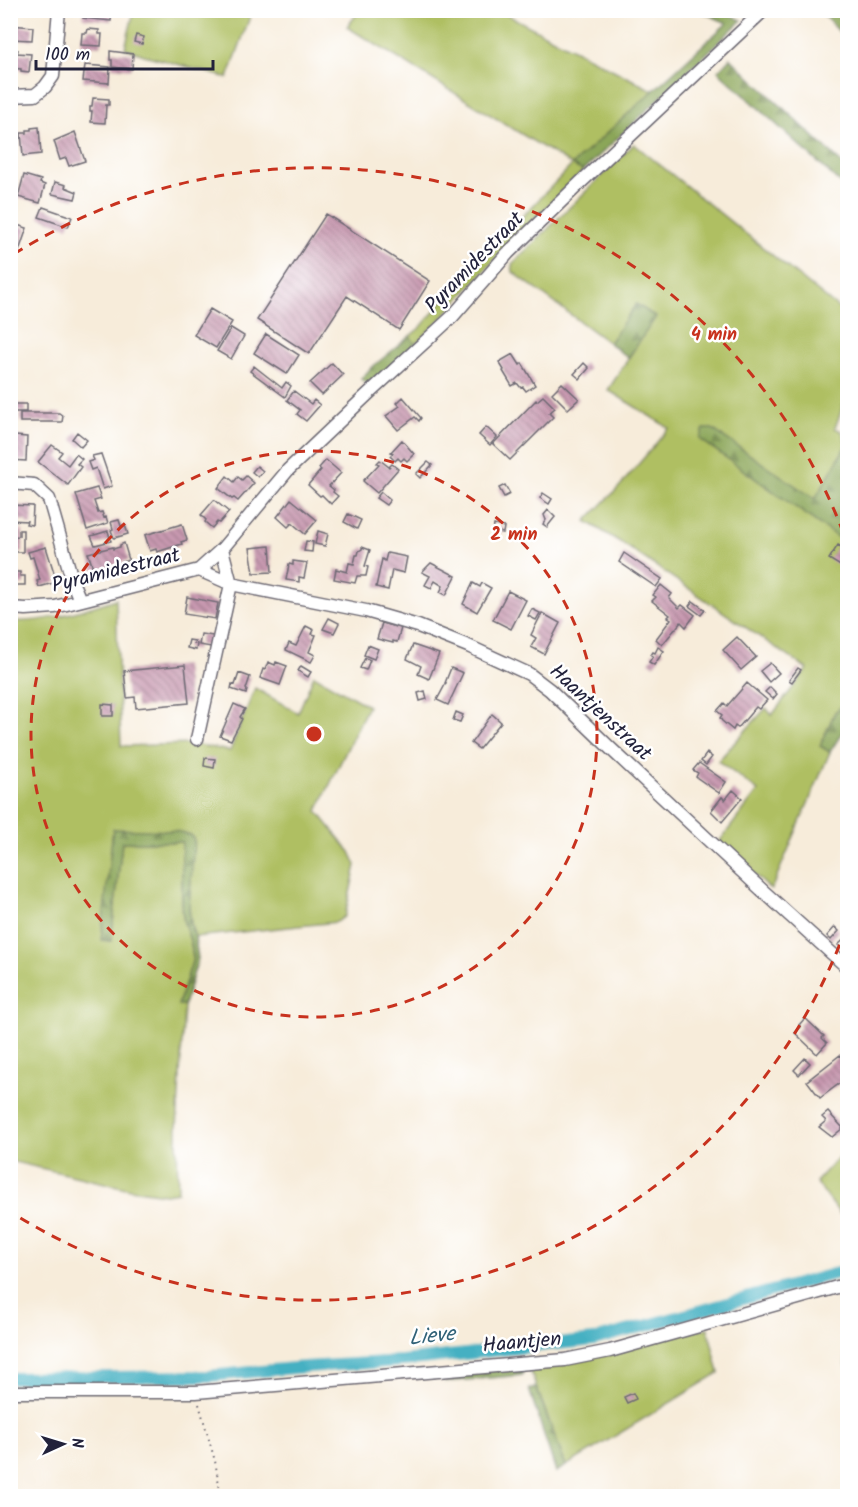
<svg xmlns="http://www.w3.org/2000/svg" width="858" height="1507" viewBox="0 0 858 1507" font-family="Kalam,sans-serif">
	<style>
		.grass { fill: #afbf62; stroke: #68704e; stroke-width: 1.5 }
		.forest { fill: url(#forest-firs); stroke: #56644a; stroke-width: 1.5 }
		.lines { fill: none; stroke-linecap: round; stroke-linejoin: round }
		.canal { stroke: #44b0c2; stroke-width: 12 }
		.building { fill: url(#building-back-hatch) }
		.minor-casing { stroke: #6d6973; stroke-width: 15 }
		.path { stroke: #6d6973; stroke-width: 2; stroke-dasharray: 1.5 4.5; stroke-linecap: butt }
		.minor { stroke: #fff; stroke-width: 12 }
		.ring { fill: none; stroke: #c8321e; stroke-width: 3; stroke-dasharray: 10 8 }
		.labels { text-anchor: middle; dominant-baseline: central; stroke-width: 5; stroke-linejoin: round; paint-order: stroke }
		.street-label { font-size: 21px; fill: #22223b; stroke: #fff }
		.water-label { font-size: 22px; font-style: italic; fill: #316278; stroke: #fff }
		.centre { fill: #c8321e; stroke: #fff; stroke-width: 3 }
		.ring-label { font-size: 18px; text-anchor: middle; font-weight: bold; fill: #c8321e; stroke: #fff; stroke-width: 5; stroke-linejoin: round; paint-order: stroke }
	</style>
	<defs>
		<pattern id="forest-firs" width="22" height="20" patternUnits="userSpaceOnUse" patternTransform="scale(1.5)"><rect width="22" height="20" fill="#8ba658"/><path d="M5 1l3.5 6h-7zM16 11l3.5 6h-7z" fill="#71874a"/></pattern>
		<pattern id="building-back-hatch" width="6" height="6" patternUnits="userSpaceOnUse" patternTransform="scale(1.5)"><rect width="6" height="6" fill="#c899b0"/><path d="M-1 5l2 2M0 0l6 6M5-1l2 2" fill="none" stroke="#a27c90"/></pattern>
	</defs>
	<rect width="100%" height="100%" fill="#fff"/>
	<filter id="ink" filterUnits="userSpaceOnUse"><feTurbulence type="fractalNoise" baseFrequency=".0167" numOctaves="2"/><feDisplacementMap in="SourceGraphic" scale="12" xChannelSelector="R" yChannelSelector="G"/><feConvolveMatrix kernelMatrix="1 2 1 2 8 2 1 2 1" color-interpolation-filters="sRGB"/></filter>
	<filter id="wash" filterUnits="userSpaceOnUse"><feTurbulence type="fractalNoise" baseFrequency=".008" numOctaves="4" result="noise"/><feDisplacementMap in="SourceGraphic" scale="24" xChannelSelector="R" yChannelSelector="G"/><feGaussianBlur stdDeviation="1.35" result="paint"/><feColorMatrix in="noise" values="0 0 0 0 0 0 0 0 0 0 0 0 0 0 0 0 0 1.4 0 .05"/><feComposite in="paint" operator="in"/></filter>
	<g filter="url(#wash)">
		<rect width="100%" height="100%" fill="#f7ecda"/>
		<path class="grass" d="M134,11H252L228,78L144,55L125,48Z
			M359,11H500L654,91L573,164L583,171L510,243L440,320L415,344L410,336L421,327L451,291L572,165L347,27Z
			M634,144L847,315V395L835,428L842,431L847,444L815,500L712,429L700,439L847,544V702L835,712L820,746L830,752L771,890L719,842L758,791L718,761L766,708L772,715L807,669L620,542L586,521L620,486L669,428L608,390L655,317L636,305L609,343L513,272L512,264Z
			M116,599L121,746L193,744L230,751L255,688L298,713L314,675L368,706L317,811L350,852L356,865L345,916L337,922L195,937C184,912 191,867 194,840L113,830L102,940L111,941L122,842H183L182,906L184,923L191,943L193,959L179,1005H184L177,1129L178,1192L165,1194L130,1189L10,1161V970L17,938H10L11,621C48,623 81,610 116,599Z
			M847,1148V1223L816,1182Z
			M708,1328L719,1373L566,1466L529,1367Z"/>
		<path class="forest" d="M699,11H720L742,20L583,171L572,165L727,23Z
			M820,11H847V40Z
			M730,58L847,168V189L718,71Z
			M636,304L656,317L628,358L609,343Z
			M410,336L415,344L374,382C368,385 366,383 361,379L370,369Z
			M704,429H712L815,499L847,444V544L700,439Z
			M847,702V725L830,752L820,746L835,712Z
			M113,829L176,831L191,835L194,840L189,910L192,930L195,937L198,959L184,1005H178L193,959L191,943L184,923L182,906V842H122L111,941L101,940Z
			M847,1288V1368L838,1291Z
			M522,1367L523,1375L445,1382L444,1375Z
			M536,1387L566,1466L556,1472L529,1389Z"/>
		<g class="lines">
			<path class="canal" d="M10,1378L209,1376L305,1367L402,1361L594,1340L848,1270"/>
		</g>
		<g id="blocks">
			<path class="building" d="M84,10H112L111,21L83,18Z
				M10,25L33,27L32,40L10,39Z
				M88,29L99,30V34H102L101,46L81,45L82,33H87Z
				M136,35L144,37L142,44L134,42Z
				M10,49L18,50L17,53L31,54L29,72L21,71V69L10,68Z
				M110,51L133,54L132,69L112,67V60H110Z
				M85,65L110,67L109,83L83,81Z
				M93,98L109,99V105H106L105,123L91,122L92,111H90V106H92Z
				M39,127L41,154L23,156L21,133H27V130H31V128Z
				M75,132L85,161L69,166L66,158L60,160L54,141Z
				M24,175L41,180L40,183L45,185L40,203L18,197Z
				M55,182L66,185L65,187L77,192L75,199L52,194Z
				M43,207L72,217L68,227L39,217Z
				M326,214L430,281L399,330L347,296L309,354L257,320Z
				M10,223L27,228L11,274L10,273Z
				M210,309L232,322L216,348L194,335Z
				M231,328L244,336L231,359L217,351Z
				M266,334L299,355L287,374L254,353Z
				M513,354L520,365L522,363L535,385L526,391L523,387L521,388L517,383L512,386L503,371L504,370L499,362Z
				M332,363L343,375L322,395L310,383Z
				M584,363L589,368L580,379L574,374Z
				M254,366L282,388L286,382L291,386L285,397L250,371Z
				M562,383L579,399L568,409L552,393Z
				M294,391L311,404L314,400L320,405L306,421L297,414L300,410L287,400Z
				M543,396L555,408L549,413L553,417L510,460L493,444L536,400L537,401Z
				M403,397L421,418L419,421L415,417L398,430L386,416L400,406L397,403Z
				M10,404H26V412H10Z
				M20,413H59L63,416L62,422H20Z
				M486,427L497,437L490,445L479,435Z
				M77,432L87,440L81,447L72,439Z
				M15,436L27,437L26,461L10,460V444L15,445Z
				M402,440L414,454L407,461L404,458L401,461L398,458L395,461L390,456L393,453L391,452Z
				M52,445L62,452L58,457L68,465L76,454L82,459L77,464L81,467L68,485L38,462Z
				M101,454L112,486L103,489L96,468L91,470L88,462L94,460L92,456Z
				M326,460L341,473L329,486L334,490L333,492L338,496L331,504L322,495L320,496L308,485L321,470L319,468Z
				M380,460L389,467L392,464L398,469L377,493L363,481L379,464L377,463Z
				M428,462L432,465L420,478L416,474Z
				M257,466L263,471L258,477L252,472Z
				M227,476L234,482L238,477L242,480L246,476L254,483L238,501L234,498L232,499L218,488Z
				M505,485L510,494L504,497L499,488Z
				M97,488L101,499L94,501L98,513L102,512L104,518L106,517L108,523L87,530L76,494Z
				M381,492L390,500L386,505L376,498Z
				M543,493L552,499L549,504L540,498Z
				M291,499L317,520L305,534L292,523L288,527L277,517Z
				M214,500L229,512L219,523L217,522L212,528L205,522L206,520L201,515Z
				M10,505L33,506L32,525L26,524L27,521L10,520Z
				M548,510L555,517L547,527L543,524L546,520L544,515Z
				M348,514L361,520L357,529L344,522Z
				M119,520L121,526L125,525L128,534L114,538L111,530L113,529L111,522Z
				M182,524L187,540L181,542L182,544L157,552L156,549L150,551L145,535Z
				M494,525L504,527L503,533L493,531Z
				M19,530H23V552H15L14,569L10,568V537L19,536Z
				M108,531L111,541L95,545L91,536Z
				M318,531L328,534L325,546L315,544Z
				M306,541L313,542L312,552L304,551Z
				M124,543L129,560L94,571L88,553L113,547V549L120,547V545Z
				M838,545L848,551V558L842,567L829,559Z
				M270,546L272,572L254,573L250,548Z
				M46,547L57,582L39,587L37,581L40,580L33,557L30,558L28,552Z
				M362,547L370,550L365,566L368,567L366,576H357L355,583L334,579L336,569L347,572L349,563L354,564L356,555H358L359,551L362,549Z
				M387,553L407,557L404,573L392,570L388,590L376,587L382,559L385,561Z
				M624,553L662,579L656,587L619,562Z
				M293,561L307,563L304,578L299,577V582L286,580L289,564L293,565Z
				M431,563L456,576L446,595L440,592L443,586L435,581L431,588L425,585L430,576L422,572Z
				M15,572H20V576H25V585H14Z
				M473,583L480,587L482,583L491,588L477,612L463,604Z
				M661,585L672,594L669,598L679,608L682,605L695,615L686,627L681,622L662,645L656,639L671,619L668,617L670,615L652,601L656,597L653,595Z
				M508,591L526,600L511,629L493,620Z
				M187,597L218,603L215,619L184,614Z
				M693,601L705,610L701,615L689,606Z
				M532,609L540,613L536,620L528,616Z
				M542,613L560,623L544,654L531,647L536,638L531,635Z
				M329,618L339,623L334,633L323,629Z
				M382,623L401,628L397,642L393,641V643L377,639Z
				M306,626L314,630L312,634L316,635L309,652L315,655L311,662L286,650L289,643L296,646Z
				M201,634L213,636L211,647L199,645Z
				M737,637L756,657L741,670L723,650Z
				M189,640L195,641L194,643L197,644L196,650L187,648Z
				M368,645L378,649L374,659L364,655Z
				M413,645L439,654L429,679L418,674L421,666L407,659Z
				M658,647L664,651L654,665L649,662L653,656L651,655L653,652L655,653Z
				M365,658L370,660L366,670L360,668Z
				M268,662L275,665L276,662L287,666L280,685L260,678L263,669L265,670Z
				M770,663L779,673L769,682L760,671Z
				M185,665L189,703L136,708L135,697L127,698L124,671Z
				M301,666L311,672L308,677L298,671Z
				M451,668L463,673L448,705L437,700L446,683H445Z
				M798,668L801,670L792,682L789,680Z
				M239,673L250,677L246,689L247,690L246,694L231,689L232,684L235,685Z
				M747,683L767,700L759,709L756,707L738,728L735,726L733,730L722,721L720,718L722,715L717,711L724,703L727,706Z
				M770,687L777,694L773,699L765,692Z
				M425,691L427,699L420,701L418,693Z
				M102,704L113,705V716H102Z
				M234,704L245,709L240,717L242,719L231,740L220,736Z
				M456,712L463,715L460,722L453,720Z
				M492,714L501,722L479,749L471,743Z
				M707,753L712,757L706,765L701,761Z
				M205,758L215,759L214,768L204,766Z
				M699,763L726,782L719,793L696,777L698,773L693,770Z
				M733,790L742,798L722,822L711,811L722,797L725,800Z
				M835,927L839,931L831,940L827,936Z
				M848,936V954L838,945Z
				M805,1018L824,1036L822,1038L827,1043L817,1054L795,1033L801,1027L799,1025Z
				M840,1055L848,1065V1077L820,1098L807,1081Z
				M805,1058L810,1063L799,1075L794,1070Z
				M828,1112L843,1128L832,1137L819,1127L826,1121L822,1117Z
				M633,1393L636,1399L627,1403L624,1397Z"/>
		</g>
	</g>
	<g filter="url(#ink)">
		<use href="#blocks" fill-opacity="0" stroke="#6d6973" stroke-width="1.5"/>
		<g class="lines">
			<g class="minor-casing">
				<path id="minor" d="M10,96L35,95L45,87L53,76L59,10
					M10,483L34,485L49,499L74,586L80,600
					M199,570L231,584L366,611L418,626L468,646L529,674L550,690L610,748L763,891L848,968
					M10,608L26,609L55,607L199,570L222,549L288,470L368,394L452,317L508,253L581,182L764,10
					M197,739L231,584L222,549
					M10,1392H196L565,1360L610,1351L848,1284"/>
			</g>
			<path class="path" d="M199,1404L215,1461L221,1496"/>
			<use href="#minor" class="minor"/>
		</g>
	</g>
	<g class="ring">
		<circle cx="314" cy="734" r="283"/>
		<path d="M846 928A566 566 0 0 1 14 1214M14 254A566 566 0 0 1 846 540"/>
	</g>
	<g class="labels">
		<g class="street-label">
			<text transform="translate(475 263) rotate(-46)">Pyramidestraat</text>
			<text transform="translate(116 571) rotate(-14)">Pyramidestraat</text>
			<text transform="translate(600 713) rotate(43)">Haantjenstraat</text>
			<text transform="translate(522 1343) rotate(-5)">Haantjen</text>
		</g>
		<g class="water-label">
			<text transform="translate(432 1337) rotate(-6)">Lieve</text>
		</g>
	</g>
	<circle cx="314" cy="734" r="9" class="centre"/>
	<g class="ring-label">
		<text x="714" y="340">4 min</text>
		<text x="514" y="540">2 min</text>
	</g>
	<rect width="858" height="1507" fill="none" stroke="#fff" stroke-width="36"/>
	<g transform="translate(63 1444) rotate(86)" stroke="#ffffff" stroke-width="4.5" paint-order="stroke">
	<path d="M0-4.5L10 22L0 15L-10 22Z" fill="#22223b"/>
	<text y="-9" font-size="16" font-weight="bold" text-anchor="middle" fill="#22223b">N</text>
	</g>
	<path d="M36 60v9h177v-9" fill="none" stroke="#22223b" stroke-width="3"/>
	<text x="45" y="60" font-size="18" fill="#22223b" stroke="#ffffff" stroke-width="4.5" paint-order="stroke">100 m</text>
</svg>
